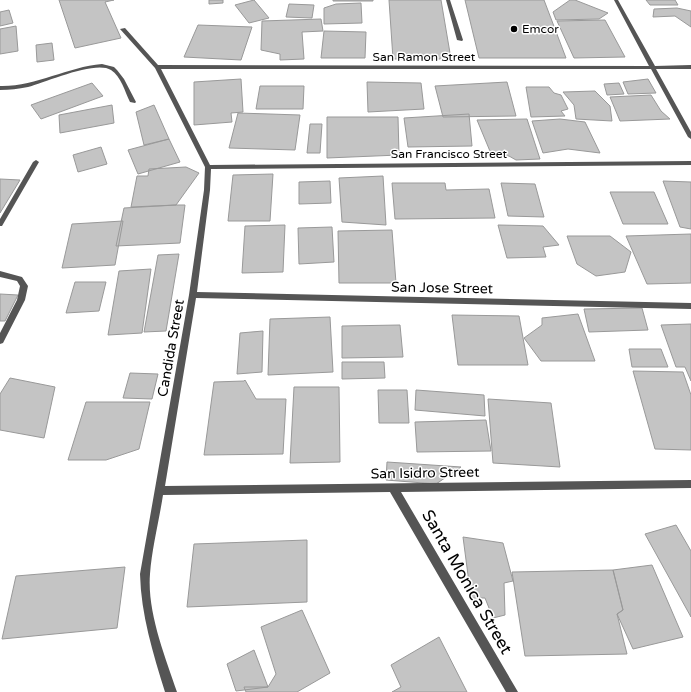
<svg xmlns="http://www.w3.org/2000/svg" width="691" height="692" viewBox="0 0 691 692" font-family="'Varela Round',sans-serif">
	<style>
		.building { fill: #c4c4c4; stroke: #999 }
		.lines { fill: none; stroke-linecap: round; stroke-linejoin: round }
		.service { fill: #555; fill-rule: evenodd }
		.minor { fill: #555; fill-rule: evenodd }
		.poi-dot { fill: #000; stroke: #fff; stroke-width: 1.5 }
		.labels { text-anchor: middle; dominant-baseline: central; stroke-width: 3; stroke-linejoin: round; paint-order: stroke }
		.far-poi-label { font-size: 12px; fill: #000; stroke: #fff; text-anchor: start }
		.far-street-label { font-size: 12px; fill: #000; stroke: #fff }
		.street-label { font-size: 14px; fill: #000; stroke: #fff }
		.near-street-label { font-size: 17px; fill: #000; stroke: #fff }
	</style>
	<rect width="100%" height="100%" fill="#fff"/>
	<path class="building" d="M59,0H114L105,2L121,38L75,48Z
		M209,0H223V3L209,4Z
		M254,0L269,18L249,23L235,5Z
		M333,0H373V1H333Z
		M389,0H441L451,59H393Z
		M465,0H544L566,58H479Z
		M570,0H575L608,13L599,19L556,20L553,12Z
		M646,0H675L678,5H650Z
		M361,3L362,23L324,24V8L336,4Z
		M289,4L314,5L312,18L286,17Z
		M677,8L691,11V27L675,16L653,17L654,9Z
		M9,10L13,23L0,26V12Z
		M321,19L323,31L302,32L304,59L280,60V54L261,50L262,21Z
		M605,20L625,57L574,58L557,21Z
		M198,25L252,27L241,60L184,57Z
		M16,26L18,51L0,54V29Z
		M324,31L366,32L365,58H321Z
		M52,43L54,60L37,62L36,45Z
		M241,79L243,112L231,113L232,122L194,125V82Z
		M648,79L656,93L628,94L623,82Z
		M367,82L421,83L424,109L368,112Z
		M507,82L516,116L443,117L435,86Z
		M92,83L103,96L41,119L31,105Z
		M619,83L624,94L607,95L604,84Z
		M260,86H304L303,109H256Z
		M526,87H549L554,93L561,95L568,109L561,111L565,116L531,117Z
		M595,91L610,106L612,121L576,119L574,105L563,92Z
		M651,95L661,111L670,119L620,121L610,97Z
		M112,105L114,123L60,133L59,115Z
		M154,105L169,139L144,145L136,112Z
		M238,113L300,115L295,150L229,148Z
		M469,114L472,146L408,147L404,118Z
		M327,117H398L399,155L327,158Z
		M527,119L540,159L516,160L509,156H492L477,120Z
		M560,119L585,122L600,153L568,149L543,153L532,121Z
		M310,124H322L320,153H307Z
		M169,139L180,162L138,174L128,150Z
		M101,147L107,164L78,172L73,155Z
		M186,167L199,173L176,205L131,207L137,176H148L149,169Z
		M273,174L270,221H228L233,175Z
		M383,176L386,225L342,222L339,178Z
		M0,179L20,180L0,213Z
		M330,181L331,203L299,204V182Z
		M663,181L691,182V229L680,227Z
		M392,183H445L446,190L489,189L495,218L395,219Z
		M501,183L535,184L544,217L508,216Z
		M610,192H654L668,224H623Z
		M176,205H185L180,243L116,246L124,208Z
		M123,221L115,265L62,268L72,224Z
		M285,225L283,272L242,273L245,226Z
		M498,225L543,226L559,245L543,247L546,257L507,258Z
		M332,227L334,262L299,264L298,228Z
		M392,230L396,283H339L338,231Z
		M691,234V283L647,284L626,236Z
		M567,236H610L631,252L625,272L596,276L577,264Z
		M179,254L166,331L144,332L158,255Z
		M151,269L142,333L108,335L119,271Z
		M75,282H106L99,311L66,313Z
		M0,294L18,295L5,321H0Z
		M642,308L648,330L589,332L584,309Z
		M578,314L595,361H541L524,338L542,325V318Z
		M452,315L519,316L528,365H458Z
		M330,317L333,372L268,375L270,319Z
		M691,324V381L685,367H676L661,325Z
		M400,325L403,357L342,358V326Z
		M263,331L262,372L237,374L240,333Z
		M629,349H661L668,367H632Z
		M342,362H384L385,378L342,379Z
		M633,371L683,372L691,395V450L655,449Z
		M130,373L158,374L152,399L123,398Z
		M10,378L55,387L44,438L0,430V394Z
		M245,380L256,399H286L283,454L204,455L214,382L244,381Z
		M294,387H339L340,462L290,463Z
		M378,390H407L409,423H379Z
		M416,390L484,395L485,416L415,410Z
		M488,399L551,403L560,467L493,463Z
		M86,402H150L139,449L106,460H68Z
		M486,420L491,451L417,452L415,422Z
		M387,462L461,467L436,484L386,480Z
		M676,525L691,551V617L645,534Z
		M463,537L503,543L513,581L504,583L505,615L493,618L485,598H471Z
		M307,540V602L187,607L194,544Z
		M652,565L683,637L633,649L617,614L623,610L613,570Z
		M125,567L117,628L2,639L16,576Z
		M613,570L623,610L617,614L627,654L525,656L512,572Z
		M302,610L330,673L297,692H246L244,687H268L276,674L261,627Z
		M439,637L467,692H392L401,687L391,665Z
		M254,650L268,687L236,691L227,664Z"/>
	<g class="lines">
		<path class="service" d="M446,0H450L463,40L462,41L457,40Z
			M102,64L114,67L117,70L124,79L136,102L135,103L130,102C125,92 121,76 111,70C96,60 46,82 28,87C18,89 10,90 0,90V86C35,87 67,67 102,64Z"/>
		<path class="minor" d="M614,0H618L655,66L691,65V69H656L691,132V139L688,137L651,69H161L210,165L691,161V165L211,169L210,190L197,292L691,303V309L196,298L165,486L691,480V488L401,492L518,692H506L390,492L163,495C159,521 152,548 150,574C147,612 165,656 177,692H165C153,653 141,615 140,574L189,295L204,190L205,167L155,68L120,29L125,28L158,65L649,66Z
			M36,160L39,162L2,226H0V219L33,162Z
			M0,271L22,277L28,286L25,300L3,343L0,344V333L17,300L20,286L17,281L0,277Z"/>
	</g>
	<circle class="poi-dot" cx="514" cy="29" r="4"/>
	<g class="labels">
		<g class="far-poi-label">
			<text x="522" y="29">Emcor</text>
		</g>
		<g class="far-street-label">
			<text x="424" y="57">San Ramon Street</text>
			<text x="449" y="154">San Francisco Street</text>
		</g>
		<g class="street-label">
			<text transform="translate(442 288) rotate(1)">San Jose Street</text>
			<text transform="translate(171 348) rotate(-80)">Candida Street</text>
			<text transform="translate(425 473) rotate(-1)">San Isidro Street</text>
		</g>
		<g class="near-street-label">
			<text transform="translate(467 582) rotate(60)">Santa Monica Street</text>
		</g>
	</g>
</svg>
